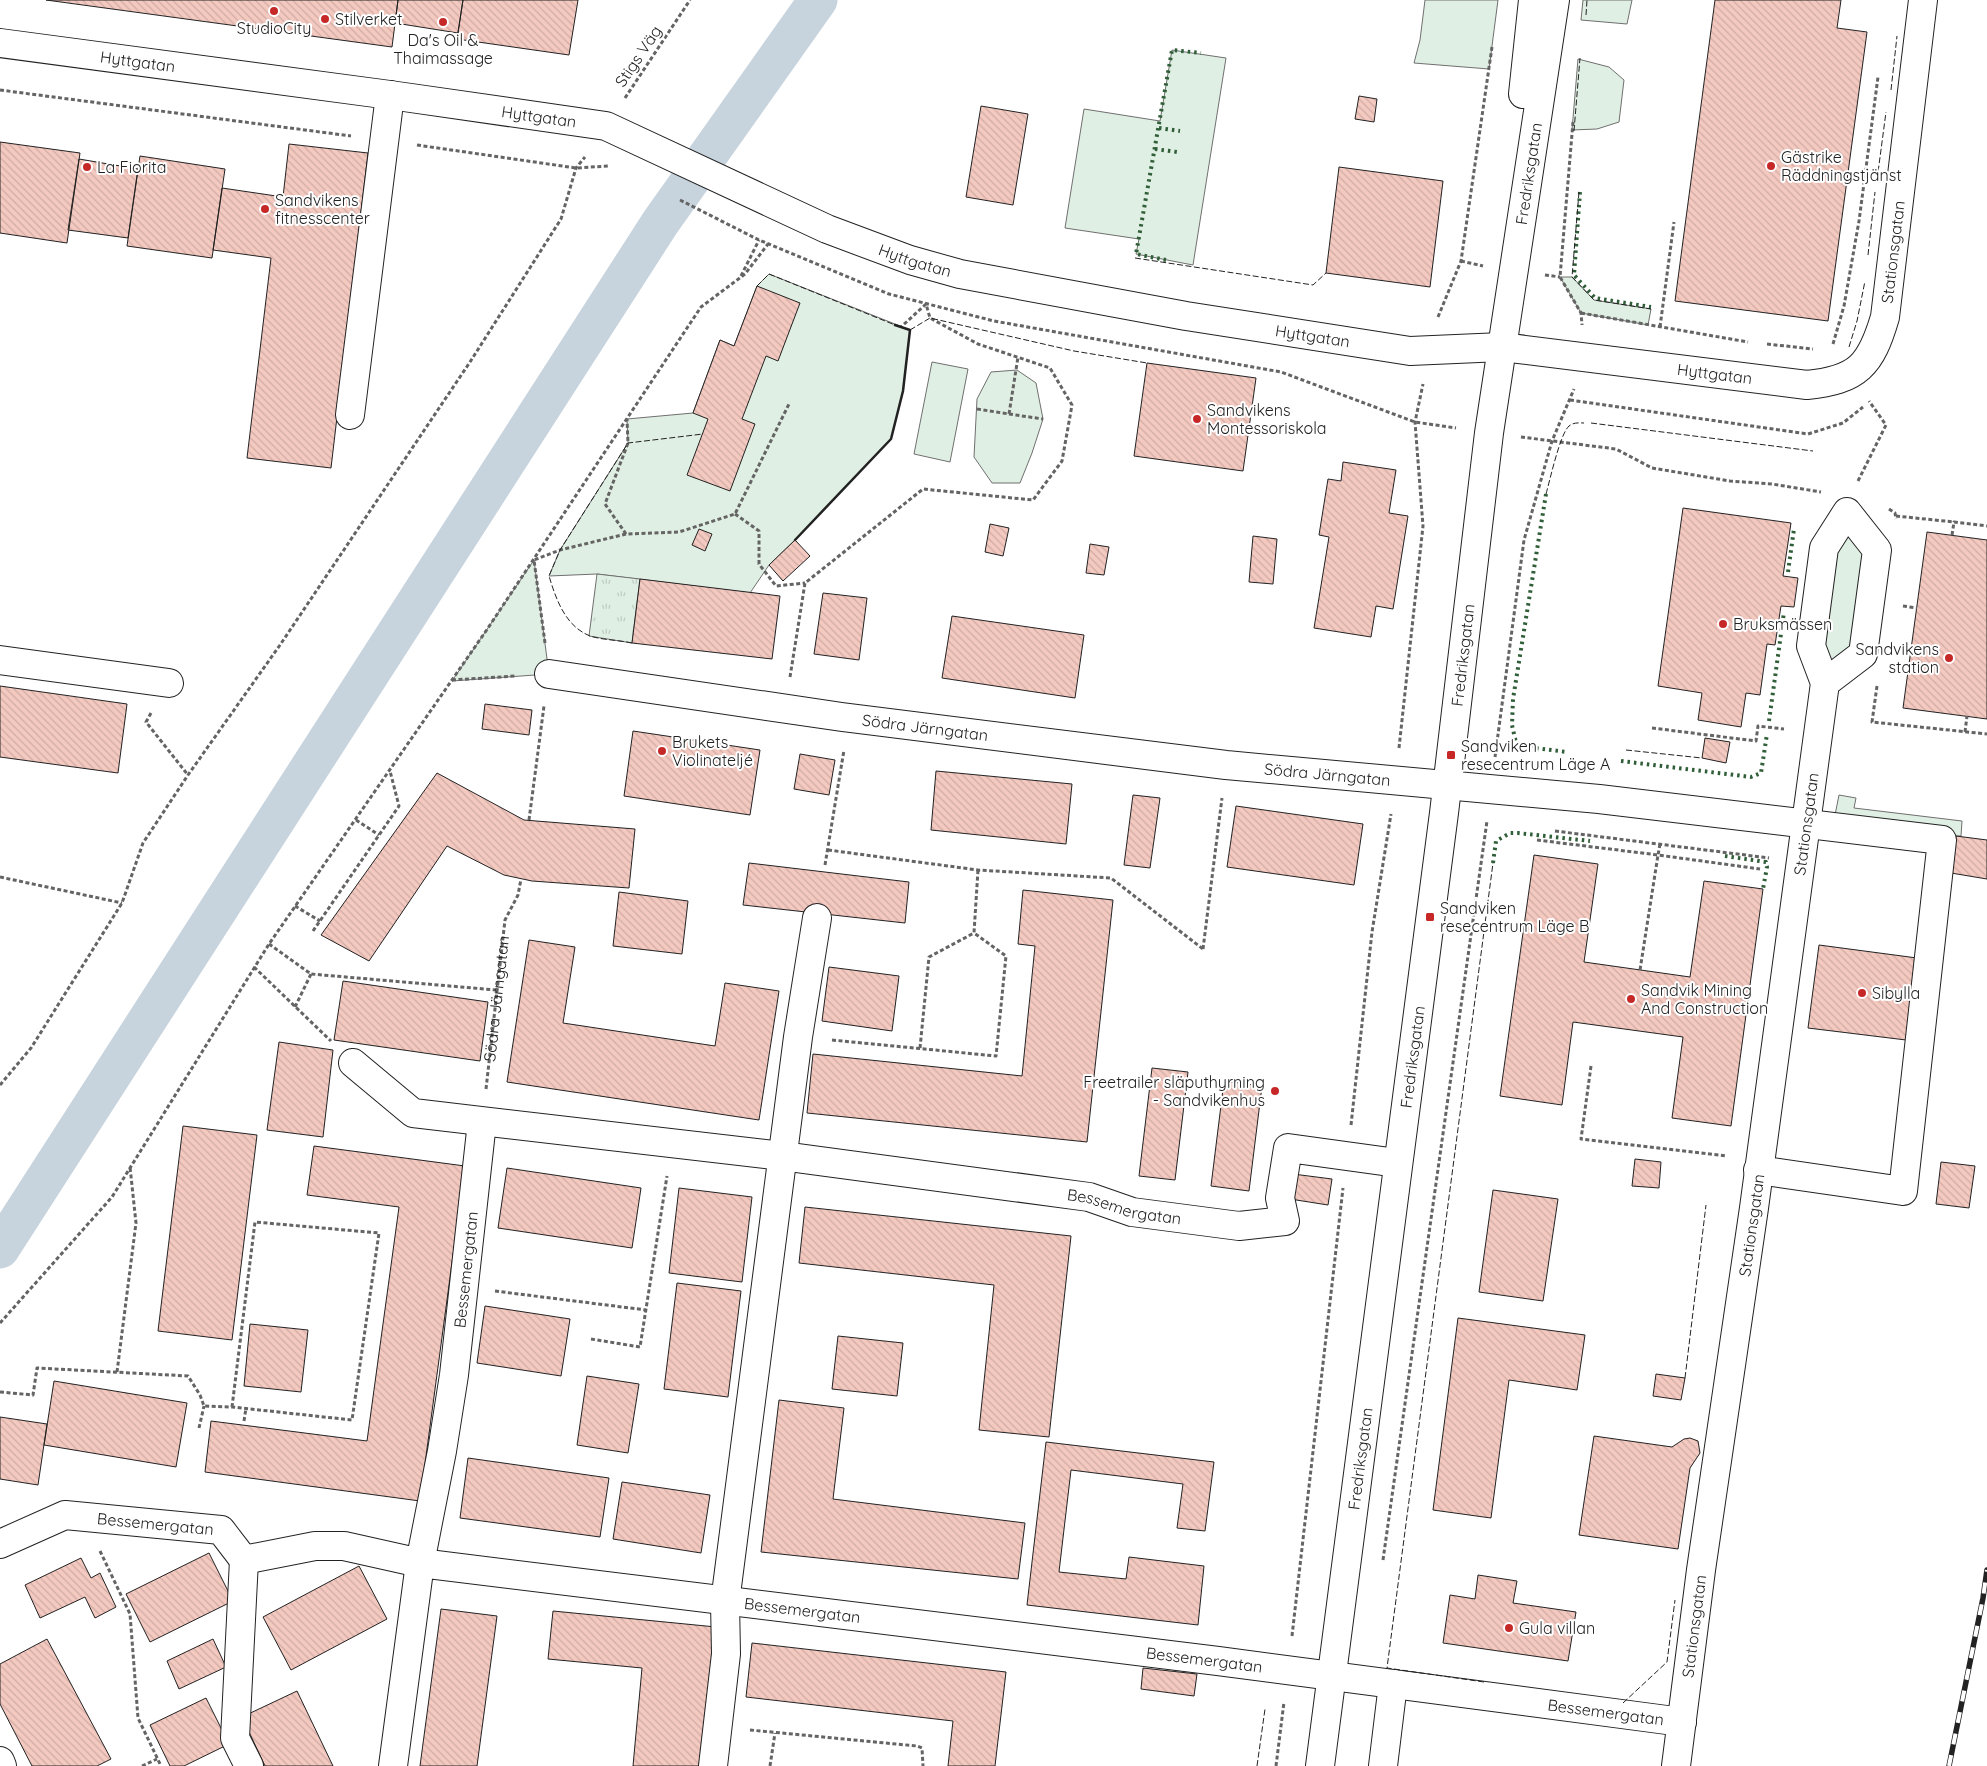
<svg xmlns="http://www.w3.org/2000/svg" width="1987" height="1766" viewBox="0 0 1987 1766" font-family="Quicksand,sans-serif">
	<style>
		.green { fill: #e0efe3; stroke: #6f6f6f }
		.park { fill: url(#park-tufts); stroke: #6f6f6f }
		.lines { fill: none; stroke-linecap: round; stroke-linejoin: round }
		.canal { stroke: #c7d3dd; stroke-width: 39 }
		.building { fill: url(#building-back-hatch); stroke: #222 }
		.minor-casing { stroke: #222; stroke-width: 30 }
		.path { stroke: #646464; stroke-width: 3; stroke-dasharray: 4 2.5; stroke-linecap: butt }
		.minor { stroke: #fff; stroke-width: 28 }
		.rail-casing { stroke: #222; stroke-width: 5.5 }
		.rail { stroke: #fff; stroke-width: 4; stroke-dasharray: 11; stroke-linecap: butt }
		.hedge { stroke: #2f5e38; stroke-width: 4; stroke-dasharray: 2.5 4; stroke-linecap: butt }
		.fence { stroke: #222; stroke-width: 1; stroke-dasharray: 6 2.5; stroke-linecap: butt }
		.wall { stroke: #222; stroke-width: 2.5 }
		.poi-dot { fill: #c62828; stroke: #fff; stroke-width: 2 }
		.labels { text-anchor: middle; dominant-baseline: central; stroke-width: 4; stroke-linejoin: round; paint-order: stroke }
		.poi-label { font-size: 16px; fill: #222; stroke: #fff; text-anchor: start }
		.street-label { font-size: 16px; fill: #222; stroke: #fff }
	</style>
	<defs>
		<pattern id="park-tufts" width="24" height="20" patternUnits="userSpaceOnUse" patternTransform="scale(1.25)"><rect width="24" height="20" fill="#e0efe3"/><path d="M3 7l-1-3M5 7V3M7 7l1-3M15 17l-1-3M17 17v-4M19 17l1-3" fill="none" stroke="#c0cdc2"/></pattern>
		<pattern id="building-back-hatch" width="6" height="6" patternUnits="userSpaceOnUse" patternTransform="scale(1.25)"><rect width="6" height="6" fill="#f3c9c0"/><path d="M-1 5l2 2M0 0l6 6M5-1l2 2" fill="none" stroke="#d0aca5"/></pattern>
	</defs>
	<rect width="100%" height="100%" fill="#fff"/>
	<path class="green" d="M1425,0H1498L1489,69L1414,63L1420,40Z
		M1583,0H1632L1627,24L1581,20Z
		M1172,50L1226,58L1193,265L1136,254L1139,239L1065,228L1084,109L1160,121Z
		M1578,59L1609,67L1624,80L1619,122L1597,129L1572,130Z
		M769,274L910,330L903,391L891,439L795,540L769,565L750,593L597,574L549,576L560,550L628,443L627,419L693,413L720,340L734,346L757,286Z
		M1560,277H1572L1594,300L1651,309L1648,325L1581,313Z
		M932,362L968,369L950,462L914,454Z
		M1017,370L1036,383L1043,419L1032,453L1020,483H992L974,457L977,399L991,372Z
		M1847,512L1877,550L1863,654L1825,683L1817,595Z
		M534,560L549,674L452,681Z
		M1839,795L1856,798L1854,808L1962,821L1961,836H1956L1942,840L1834,820Z"/>
	<path class="park" d="M597,574L640,579L632,643L589,636Z"/>
	<g class="lines">
		<path class="canal" d="M0,1249L660,223L818,0"/>
	</g>
	<path class="building" d="M46,0H398L392,47Z
		M398,0H463L458,33L395,23Z
		M463,0H578L569,55L457,39Z
		M1715,0H1841L1837,28L1867,32L1828,321L1675,301Z
		M1359,96L1377,99L1374,122L1355,119Z
		M981,106L1028,114L1013,205L966,197Z
		M0,142L80,153L67,243L0,233Z
		M289,144L368,153L331,468L247,458L271,258L213,250L222,188L283,197Z
		M140,156L225,169L212,258L127,246Z
		M79,159L138,169L128,238L68,230Z
		M1339,167L1443,181L1430,287L1326,273Z
		M757,286L800,303L778,361L766,356L742,419L755,424L730,491L687,475L708,419L693,413L720,340L734,346Z
		M1147,363L1256,378L1243,471L1134,456Z
		M1343,462L1396,470L1389,513L1408,516L1393,609L1376,606L1371,637L1314,628L1329,537L1319,535L1328,479L1341,481Z
		M1683,508L1791,523L1783,576L1798,578L1794,607L1781,606L1775,645L1767,644L1760,695L1746,693L1741,727L1698,720L1702,693L1658,686Z
		M990,524L1009,528L1003,556L985,552Z
		M699,529L712,534L705,551L692,545Z
		M1927,532L1987,540V719L1903,708Z
		M1253,536L1277,539L1273,584L1249,582Z
		M795,540L810,556L783,581L769,565Z
		M1090,544L1109,547L1104,575L1086,573Z
		M640,579L780,596L772,659L632,643Z
		M823,593L867,598L859,660L814,654Z
		M952,616L1084,635L1075,698L942,678Z
		M0,686L127,704L118,773L0,757Z
		M485,704L532,710L529,735L482,729Z
		M633,731L760,750L750,815L624,796Z
		M1705,738L1730,742L1726,763L1702,758Z
		M800,754L835,760L829,795L794,789Z
		M936,771L1072,784L1066,844L931,830Z
		M437,773L524,820L635,829L629,888L532,881L504,875L447,846L369,961L321,935Z
		M1133,795L1160,798L1150,868L1124,865Z
		M1236,806L1363,824L1354,885L1227,867Z
		M1956,836L1987,840V879L1951,873Z
		M1534,855L1598,864L1584,962L1690,977L1704,881L1763,889L1731,1126L1672,1118L1683,1037L1573,1022L1562,1105L1500,1096Z
		M749,863L909,882L905,923L743,905Z
		M1023,890L1113,900L1087,1142L807,1113L813,1054L1022,1076L1035,946L1018,944Z
		M619,892L688,901L682,954L613,946Z
		M529,940L575,947L563,1023L715,1046L725,983L779,991L759,1120L507,1082Z
		M1819,945L1917,958L1906,1040L1808,1028Z
		M829,967L899,976L892,1031L822,1021Z
		M343,981L488,1002L480,1061L334,1040Z
		M279,1042L333,1050L323,1137L267,1130Z
		M1152,1068L1188,1072L1175,1180L1139,1176Z
		M1224,1081L1262,1086L1249,1191L1211,1186Z
		M183,1126L257,1135L232,1340L158,1331Z
		M314,1146L465,1166L420,1501L205,1472L211,1421L367,1441L399,1207L307,1195Z
		M1635,1159L1661,1162L1659,1188L1632,1186Z
		M1941,1162L1975,1166L1969,1208L1936,1204Z
		M507,1168L641,1188L632,1248L498,1228Z
		M1293,1174L1332,1179L1328,1205L1290,1199Z
		M679,1188L752,1197L742,1282L669,1273Z
		M1493,1190L1558,1199L1543,1301L1479,1292Z
		M805,1207L1071,1236L1049,1437L979,1430L994,1285L799,1263Z
		M677,1283L741,1291L728,1397L664,1389Z
		M485,1306L570,1319L561,1376L477,1363Z
		M1458,1318L1585,1335L1577,1390L1509,1380L1491,1518L1433,1510Z
		M250,1324L308,1330L301,1392L244,1386Z
		M838,1336L903,1343L897,1396L832,1389Z
		M1656,1374L1685,1378L1681,1400L1653,1396Z
		M587,1376L639,1384L628,1453L577,1445Z
		M54,1381L187,1403L176,1467L44,1445Z
		M779,1400L844,1408L833,1499L1025,1523L1018,1579L761,1552Z
		M0,1417L47,1424L38,1485L0,1479Z
		M1594,1436L1672,1447L1684,1439L1690,1438L1698,1441L1700,1453L1690,1468L1678,1549L1579,1535Z
		M1046,1442L1214,1462L1205,1531L1177,1528L1183,1484L1071,1470L1059,1572L1126,1579L1129,1557L1204,1566L1198,1625L1027,1605Z
		M468,1458L609,1478L600,1537L460,1518Z
		M622,1482L710,1495L701,1553L613,1539Z
		M209,1553L233,1601L150,1642L126,1594Z
		M81,1558L91,1578L100,1573L116,1607L95,1618L85,1597L40,1618L25,1585Z
		M359,1566L387,1619L291,1670L263,1617Z
		M1478,1575L1517,1581L1513,1603L1576,1612L1568,1661L1443,1643L1450,1595L1475,1599Z
		M441,1609L497,1616L477,1766H420Z
		M553,1611L716,1627L702,1766H633L642,1668L548,1659Z
		M47,1639L111,1759L97,1766H32L0,1704V1664Z
		M213,1639L226,1667L179,1689L167,1661Z
		M752,1643L1006,1672L995,1766H948L953,1721L746,1697Z
		M1143,1668L1197,1674L1194,1696L1141,1689Z
		M297,1691L333,1766H265L242,1717Z
		M206,1698L229,1744L184,1766H170L150,1725Z"/>
	<g class="lines">
		<g class="minor-casing">
			<g id="minor">
				<path id="s2" d="M0,43L390,95L606,126L827,229L910,260L960,274L1186,316L1410,351L1502,347L1807,385C1858,380 1871,365 1885,317L1923,0"/>
				<path d="M1523,94L1533,0"/>
				<path d="M350,415L390,95"/>
				<path d="M0,660L169,683"/>
				<path id="s3" d="M549,674L842,717L1226,765L1599,799L1942,840L1903,1191L1758,1170"/>
				<path id="s4" d="M353,1063L413,1113L782,1156L1089,1197L1132,1212L1239,1226L1285,1221L1280,1198L1288,1148L1397,1163"/>
				<path id="s5" d="M0,1544L65,1515L221,1530L244,1560L315,1546H344L420,1563L442,1451L454,1375L482,1122"/>
				<path d="M244,1560L235,1738L249,1766"/>
				<path d="M0,1761L2,1766"/>
				<path id="s6" d="M393,1766L420,1563L1218,1661L1682,1722"/>
				<path d="M713,1766L726,1654L725,1602L798,1037L817,918"/>
				<path id="s7" d="M1320,1766L1444,813L1489,433L1555,0"/>
				<path d="M1383,1766L1393,1684"/>
				<path id="s8" d="M1676,1766L1701,1570L1754,1208L1825,683L1811,646L1824,548L1847,512L1877,550L1863,654L1825,683"/>
			</g>
		</g>
		<g class="path">
			<path d="M0,90L351,136"/>
			<path d="M625,98L690,0"/>
			<path d="M1573,122L1560,277L1581,313L1582,325"/>
			<path d="M417,145L576,168L609,166"/>
			<path d="M680,200L759,240L889,294L994,321L1281,372L1415,422L1456,428"/>
			<path d="M1461,261L1483,266"/>
			<path d="M1545,275L1560,277"/>
			<path d="M741,276L759,240"/>
			<path d="M1581,313L1748,342"/>
			<path d="M1438,317L1461,261L1492,47"/>
			<path d="M1660,327L1674,222"/>
			<path d="M1767,344L1813,349"/>
			<path d="M1833,344L1844,306L1859,221L1878,77"/>
			<path d="M1570,400L1808,434L1843,423L1863,407"/>
			<path d="M977,409L1009,414L1018,357"/>
			<path d="M1009,414L1043,419"/>
			<path d="M1521,437L1616,449L1652,468L1730,481L1772,484L1821,492"/>
			<path d="M1858,481L1886,425L1869,401"/>
			<path d="M1889,509L1895,513L1896,519"/>
			<path d="M735,514L759,531V564L776,586L805,583"/>
			<path d="M1896,516L1954,522"/>
			<path d="M626,534L605,504L628,443L627,419"/>
			<path d="M1952,535L1954,522L1987,526"/>
			<path d="M1903,606L1917,608"/>
			<path d="M545,643L534,560L560,550L626,534L679,532L735,514L789,404"/>
			<path d="M790,677L805,583L923,489L1033,500L1062,461L1072,405L1050,368L978,344L930,318L926,304L901,327"/>
			<path d="M452,680L516,676"/>
			<path d="M1877,686L1872,722L1987,734"/>
			<path d="M151,713L146,722L188,775"/>
			<path d="M1652,728L1756,741L1758,726L1784,729"/>
			<path d="M1965,732L1967,716"/>
			<path d="M1399,748L1423,526L1415,422L1423,384"/>
			<path d="M1495,757L1524,540L1552,441L1574,389"/>
			<path d="M356,820L379,835"/>
			<path d="M529,820L544,706"/>
			<path d="M1555,831L1769,858"/>
			<path d="M1537,840L1658,855L1640,970"/>
			<path d="M1660,844L1658,855L1760,869"/>
			<path d="M828,850L978,870L1111,878L1203,949"/>
			<path d="M825,865L844,750"/>
			<path d="M0,877L122,903"/>
			<path d="M295,906L320,921"/>
			<path d="M313,931L399,806L390,771"/>
			<path d="M269,944L311,974L496,990"/>
			<path d="M1203,949L1222,798"/>
			<path d="M254,967L331,1041"/>
			<path d="M295,1007L311,974"/>
			<path d="M832,1040L996,1056L1006,956L974,933"/>
			<path d="M920,1048L929,957L974,933L978,870"/>
			<path d="M1591,1066L1581,1139L1727,1156"/>
			<path d="M0,1085L31,1048L122,903L143,843L188,775L280,645L470,362L561,219L576,168L585,157"/>
			<path id="s1" d="M486,1089L505,920L518,895L521,879"/>
			<path d="M1351,1125L1372,932L1391,814"/>
			<path d="M495,1291L646,1310"/>
			<path d="M0,1323L112,1197L269,944L488,628L701,307L745,274L768,244"/>
			<path d="M591,1339L640,1347L667,1176"/>
			<path d="M117,1372L136,1223L130,1167"/>
			<path d="M0,1392L33,1395L37,1368L188,1376L200,1395L204,1406L232,1407L352,1420L379,1233L255,1222L232,1407"/>
			<path d="M244,1421L246,1408"/>
			<path d="M199,1428L204,1406"/>
			<path d="M100,1551L130,1614L138,1718L161,1766"/>
			<path d="M1383,1560L1487,821"/>
			<path d="M1292,1636L1343,1188"/>
			<path d="M750,1730L917,1746L922,1748L923,1766"/>
			<path d="M142,1766L157,1759"/>
			<path d="M770,1766L775,1733"/>
			<path d="M1276,1766L1284,1702"/>
		</g>
		<use href="#minor" class="minor"/>
		<g class="rail-casing">
			<path id="rail" d="M1949,1766L1983,1598L1987,1570"/>
		</g>
		<use href="#rail" class="rail"/>
		<path class="hedge" d="M1159,128L1180,131
			M1155,149L1177,152
			M1580,192L1574,275L1595,298L1651,307
			M1166,260L1136,254L1172,50L1201,53
			M1546,494L1513,699L1512,725L1516,743L1527,747L1567,752
			M1788,572L1794,529
			M1769,721L1784,612
			M1621,761L1751,777L1761,773L1767,734
			M1725,856L1766,862L1767,867L1763,889
			M1493,863L1496,841L1510,833H1518L1590,841"/>
		<path class="fence" d="M1586,15L1587,0
			M1891,90L1897,36
			M1574,131L1580,58
			M1877,180L1886,112
			M1579,192L1572,277L1594,300L1651,309
			M1868,255L1875,192
			M1135,258L1313,285L1326,273
			M757,286L769,274L895,325
			M910,330L930,318L1074,351L1147,363
			M1849,347L1857,321L1865,281
			M1591,423L1813,451
			M1546,494C1550,480 1560,434 1569,426C1574,422 1579,423 1584,423
			M632,643C619,640 602,640 590,636C565,626 556,599 549,576L560,550L628,443L703,434
			M1626,750L1702,758
			M1685,1378L1706,1205
			M1484,1682L1387,1668L1493,863
			M1623,1703L1667,1662L1675,1600
			M1257,1766L1265,1709"/>
		<path class="wall" d="M795,540L891,439L903,391L910,330L895,325"/>
	</g>
	<g class="poi-dot">
		<circle cx="274" cy="11" r="5"/>
		<circle cx="325" cy="19" r="5"/>
		<circle cx="443" cy="22" r="5"/>
		<circle cx="1771" cy="166" r="5"/>
		<circle cx="87" cy="167" r="5"/>
		<circle cx="265" cy="209" r="5"/>
		<circle cx="1197" cy="419" r="5"/>
		<circle cx="1723" cy="624" r="5"/>
		<circle cx="1949" cy="658" r="5"/>
		<circle cx="662" cy="751" r="5"/>
		<rect x="1446" y="750" width="10" height="10" rx="2.5"/>
		<rect x="1425" y="912" width="10" height="10" rx="2.5"/>
		<circle cx="1862" cy="993" r="5"/>
		<circle cx="1631" cy="999" r="5"/>
		<circle cx="1275" cy="1091" r="5"/>
		<circle cx="1509" cy="1628" r="5"/>
	</g>
	<g class="labels">
		<g class="poi-label">
			<text x="335" y="19">Stilverket</text>
			<text x="274" y="28" text-anchor="middle">StudioCity</text>
			<text x="443" y="40" text-anchor="middle">Da's Oil &amp;<tspan x="443" dy="18">Thaimassage</tspan></text>
			<text x="1781" y="157">Gästrike<tspan x="1781" dy="18">Räddningstjänst</tspan></text>
			<text x="97" y="167">La Fiorita</text>
			<text x="275" y="200">Sandvikens<tspan x="275" dy="18">fitnesscenter</tspan></text>
			<text x="1207" y="410">Sandvikens<tspan x="1207" dy="18">Montessoriskola</tspan></text>
			<text x="1733" y="624">Bruksmässen</text>
			<text x="1939" y="649" text-anchor="end">Sandvikens<tspan x="1939" dy="18">station</tspan></text>
			<text x="672" y="742">Brukets<tspan x="672" dy="18">Violinateljé</tspan></text>
			<text x="1461" y="746">Sandviken<tspan x="1461" dy="18">resecentrum Läge A</tspan></text>
			<text x="1440" y="908">Sandviken<tspan x="1440" dy="18">resecentrum Läge B</tspan></text>
			<text x="1641" y="990">Sandvik Mining<tspan x="1641" dy="18">And Construction</tspan></text>
			<text x="1872" y="993">Sibylla</text>
			<text x="1265" y="1082" text-anchor="end">Freetrailer släputhyrning<tspan x="1265" dy="18">- Sandvikenhus</tspan></text>
			<text x="1519" y="1628">Gula villan</text>
		</g>
		<g class="street-label">
			<text transform="translate(638 56) rotate(-56)">Stigs Väg</text>
			<text stroke="none"><textPath href="#s2" startOffset="139">Hyttgatan</textPath></text>
			<text stroke="none"><textPath href="#s2" startOffset="544">Hyttgatan</textPath></text>
			<text stroke="none"><textPath href="#s7" startOffset="1606">Fredriksgatan</textPath></text>
			<text stroke="none"><textPath href="#s2" startOffset="2031">Stationsgatan</textPath></text>
			<text stroke="none"><textPath href="#s2" startOffset="949">Hyttgatan</textPath></text>
			<text stroke="none"><textPath href="#s2" startOffset="1354">Hyttgatan</textPath></text>
			<text stroke="none"><textPath href="#s2" startOffset="1759">Hyttgatan</textPath></text>
			<text stroke="none"><textPath href="#s7" startOffset="1120">Fredriksgatan</textPath></text>
			<text stroke="none"><textPath href="#s3" startOffset="380">Södra Järngatan</textPath></text>
			<text stroke="none"><textPath href="#s3" startOffset="785">Södra Järngatan</textPath></text>
			<text stroke="none"><textPath href="#s8" startOffset="951">Stationsgatan</textPath></text>
			<text stroke="none"><textPath href="#s1" startOffset="91">Södra Järngatan</textPath></text>
			<text stroke="none"><textPath href="#s7" startOffset="715">Fredriksgatan</textPath></text>
			<text stroke="none"><textPath href="#s4" startOffset="796">Bessemergatan</textPath></text>
			<text stroke="none"><textPath href="#s8" startOffset="546">Stationsgatan</textPath></text>
			<text stroke="none"><textPath href="#s5" startOffset="742">Bessemergatan</textPath></text>
			<text stroke="none"><textPath href="#s7" startOffset="310">Fredriksgatan</textPath></text>
			<text stroke="none"><textPath href="#s5" startOffset="162">Bessemergatan</textPath></text>
			<text stroke="none"><textPath href="#s6" startOffset="590">Bessemergatan</textPath></text>
			<text stroke="none"><textPath href="#s8" startOffset="141">Stationsgatan</textPath></text>
			<text stroke="none"><textPath href="#s6" startOffset="995">Bessemergatan</textPath></text>
			<text stroke="none"><textPath href="#s6" startOffset="1400">Bessemergatan</textPath></text>
		</g>
	</g>
</svg>
